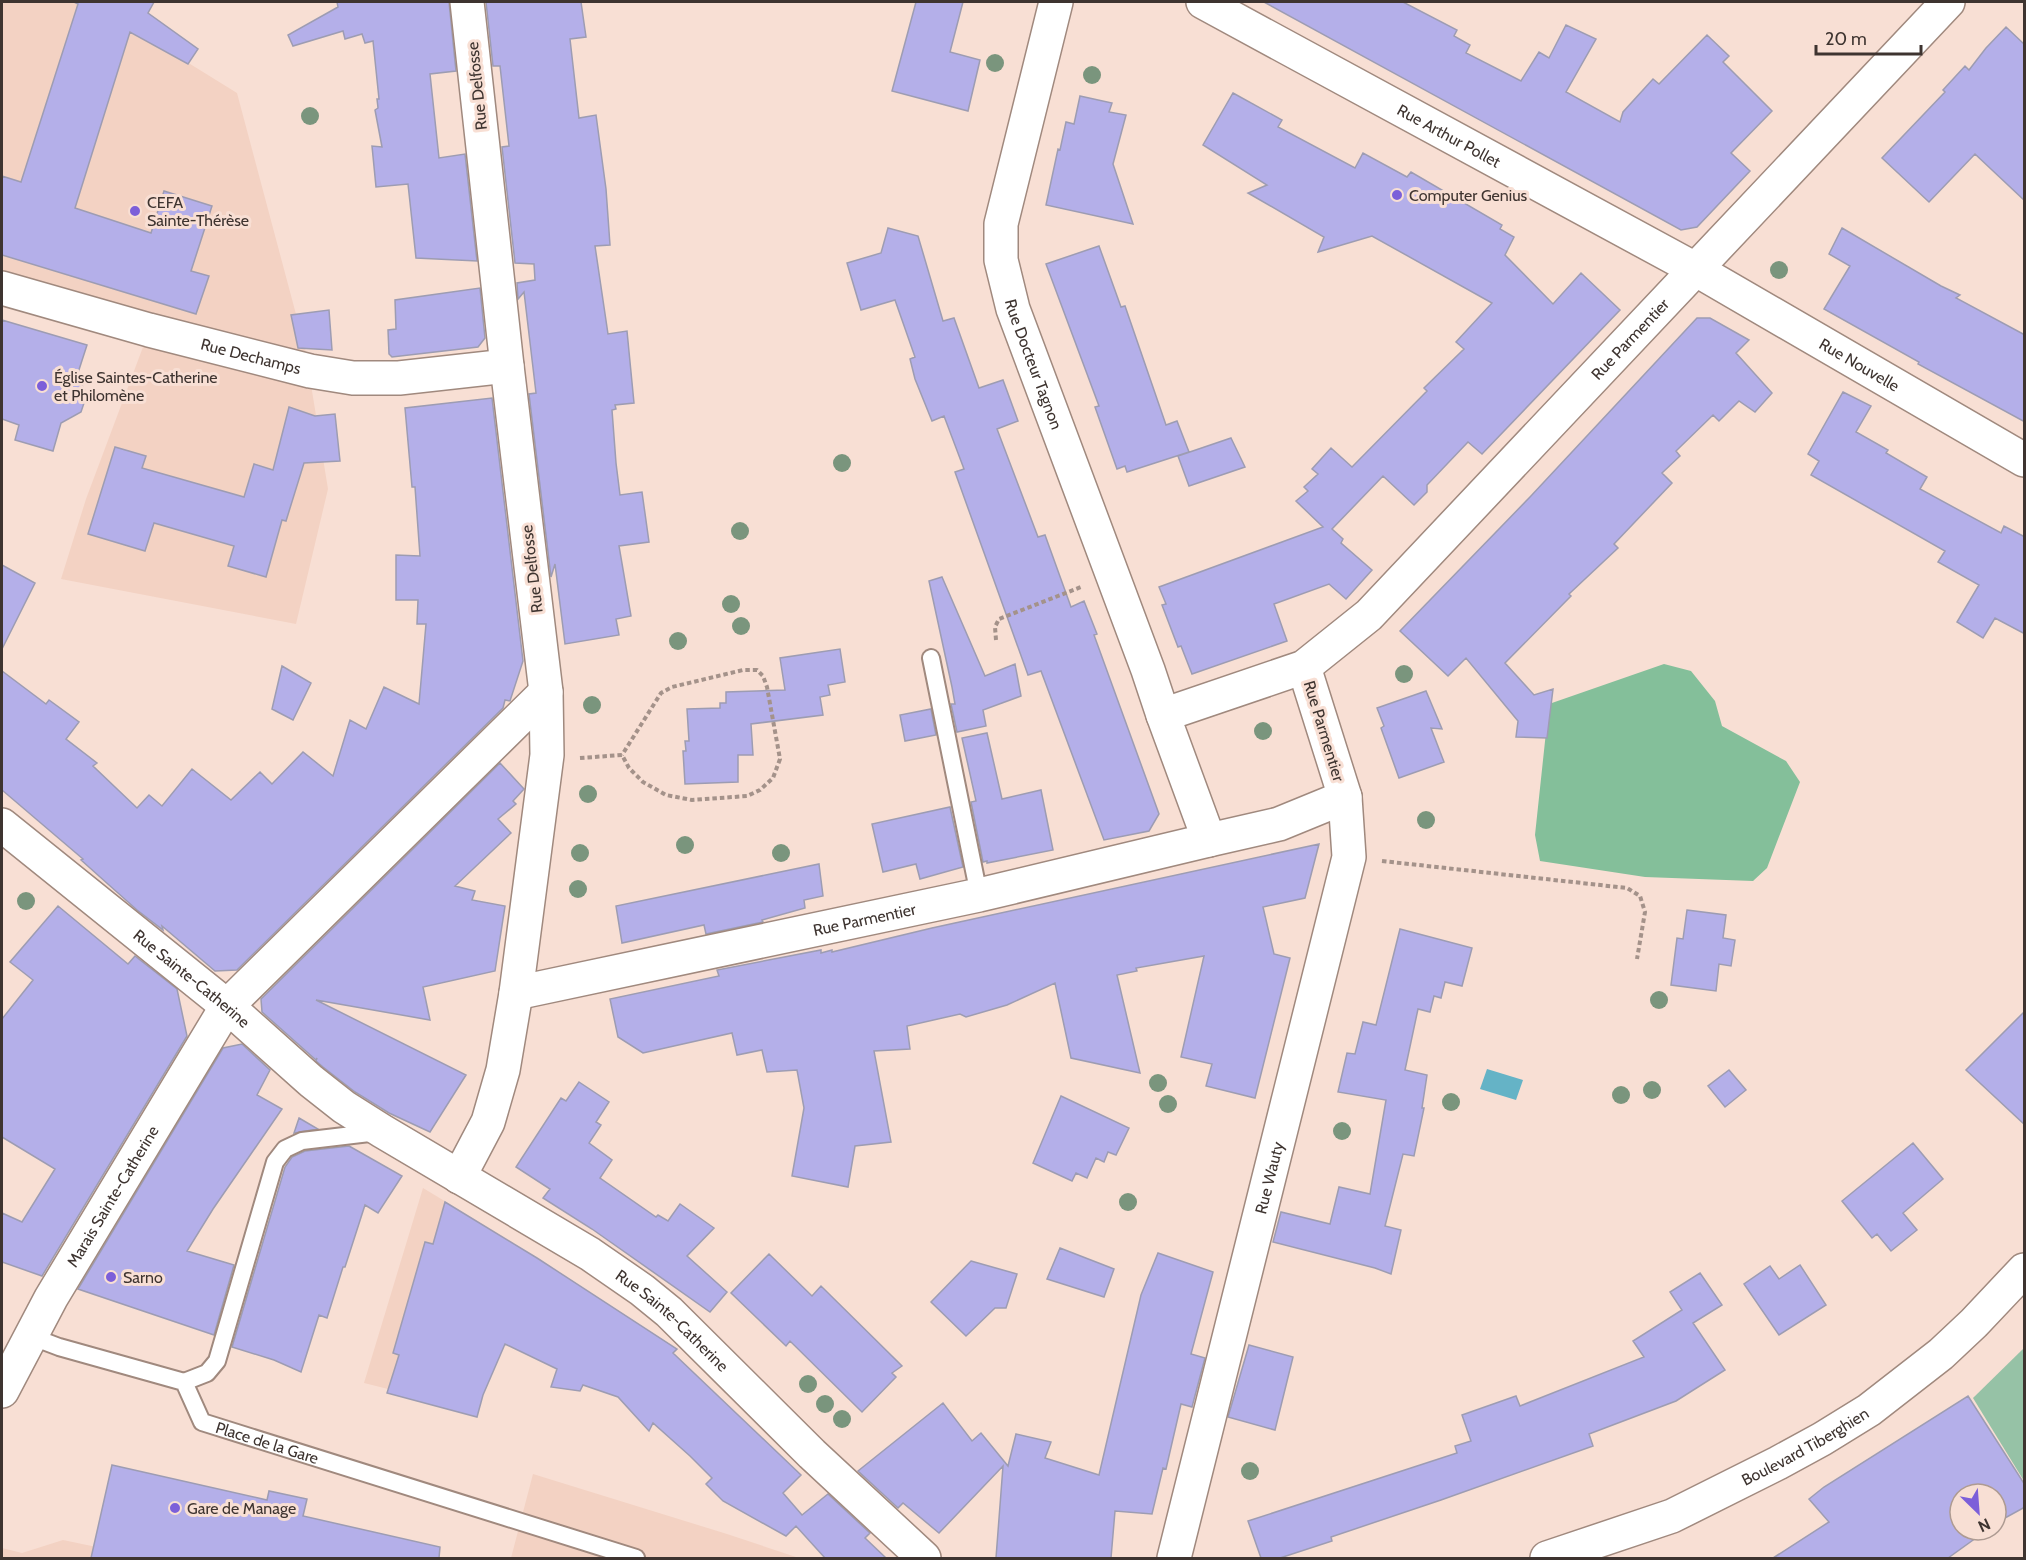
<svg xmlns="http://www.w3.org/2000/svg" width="2026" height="1560" viewBox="0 0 2026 1560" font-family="Cabin,sans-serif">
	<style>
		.built { fill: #f3d2c3 }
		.green { fill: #96c2a6 }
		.forest { fill: #84bf9a }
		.water { fill: #65b3c6 }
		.building { fill: #b4afe9; stroke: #9d9cb2; stroke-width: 1.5 }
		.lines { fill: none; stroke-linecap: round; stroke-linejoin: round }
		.lane-casing { stroke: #a0897e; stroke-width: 20 }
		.street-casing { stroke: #a0897e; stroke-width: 36 }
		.path { stroke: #a4928a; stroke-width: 4; stroke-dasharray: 4.5 3; stroke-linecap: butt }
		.lane { stroke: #fff; stroke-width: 16 }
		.street { stroke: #fff; stroke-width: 33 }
		.tree { fill: #7a957d }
		.poi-dot { fill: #7c5fd9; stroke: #f8dfd4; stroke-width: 2 }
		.labels { text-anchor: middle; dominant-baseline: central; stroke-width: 6; stroke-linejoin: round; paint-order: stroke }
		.street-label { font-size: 16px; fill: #3e3430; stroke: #f8dfd4 }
		.poi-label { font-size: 16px; fill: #3e3430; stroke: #f8dfd4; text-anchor: start }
	</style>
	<rect width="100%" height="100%" fill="#f8dfd4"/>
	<path class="built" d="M2,2H90L237,93L305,348L328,489L296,624L61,579L86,499L149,331L2,288Z
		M423,1188L514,1243L505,1267L392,1390L364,1383Z
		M533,1474L727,1534L799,1558H511Z
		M63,1540L149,1558H2V1548L22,1553Z"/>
	<path class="green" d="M2024,1348V1481L1973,1398Z"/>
	<path class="forest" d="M1664,664L1691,671L1715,701L1722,726L1786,761L1800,782L1767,868L1753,881L1645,877L1540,861L1535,835L1549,704Z"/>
	<path class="water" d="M1487,1069L1523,1080L1516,1100L1480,1089Z"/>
	<path class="building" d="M74,2H154L148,13L198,49L188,64L130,32L75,208L151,233L164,191L212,206L191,271L209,276L196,314L2,255V176L21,182L78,4Z
		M337,2H449L456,71L430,74L439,158L465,154L477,261L416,258L408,184L376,187L372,146L382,147L375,110L378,108L377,99H379L373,41L365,43L362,34L345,39L343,31L293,46L288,35L338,7Z
		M486,2H581L586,37L570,39L579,118L596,115L606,189L610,245L595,246L608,334L627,331L634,403L615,405L616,409L612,410L616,463L620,495L642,492L649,542L619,546L631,616L616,619L619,635L565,644L555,564L551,577L529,394L536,393L524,292L518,299L517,283L535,280L534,264L515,263L502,147L509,146L500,66H493Z
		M916,2H963L950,52L980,60L968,111L892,91Z
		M1264,2H1403L1457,30L1454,36L1470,45L1466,53L1521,81L1539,52L1549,58L1566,25L1596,39L1566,92L1620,122L1623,112L1653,79L1659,84L1707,35L1729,56L1723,62L1772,111L1731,153L1750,171L1697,227L1681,230Z
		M2006,27L2025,45V201L1975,154L1929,202L1882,158L1945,92L1943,90L1965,66L1969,70L1986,48Z
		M1233,93L1282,120L1278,127L1355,168L1363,153L1407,177L1411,172L1502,225L1500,229L1514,237L1505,255L1553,304L1581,273L1620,310L1482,454L1468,442L1427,485V492L1414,505L1383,476L1332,529L1343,539L1341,543L1372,570L1346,599L1329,584L1274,604L1287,641L1192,674L1181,646L1178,647L1162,605L1166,604L1159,587L1323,527L1296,501L1308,491L1304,487L1318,474L1312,469L1331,448L1352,467L1427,391L1424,388L1464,349L1456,342L1492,303L1372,236L1318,252L1324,237L1248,193L1267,185L1203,145Z
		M1080,96L1112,103L1109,112L1126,115L1113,164L1133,224L1046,205L1058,149L1060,150L1066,122L1074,124Z
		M888,228L918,236L943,321L954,318L979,388L1003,380L1018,421L997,429L1038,537L1045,535L1071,607L1084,601L1097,634L1094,635L1159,814L1149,831L1104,840L1041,671L1028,675L955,472L964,469L944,416L932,421L915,379L910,359L915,357L895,300L861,310L847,263L881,253Z
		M1842,228L1941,286L1960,295L1956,298L2025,335V422L1918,364L1919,362L1824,309L1850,266L1829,254Z
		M1099,246L1121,307L1125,306L1166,425L1177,421L1189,452L1127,472L1125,466L1117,469L1095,407L1099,406L1046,264Z
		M480,288L485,338L478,347L392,357L389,354L388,330L396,329L395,300Z
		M329,310L332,350L298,348L291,315Z
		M1697,318H1710L1749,340L1736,353L1772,393L1755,412L1739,401L1719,421L1713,415L1676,451L1680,456L1662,473L1672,483L1614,544L1618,548L1569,594L1571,596L1505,663L1534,695L1553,689L1547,738L1516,737L1518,721L1466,658L1448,676L1400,631L1530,497Z
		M2,320L87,345L77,376L87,394L81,412L61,423L53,451L15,440L19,425L2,419Z
		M1843,392L1871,406L1856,432L1888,450L1886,453L1927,477L1920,489L2001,533L2004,526L2025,537V634L1995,618L1983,638L1957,622L1979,585L1938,562L1945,551L1811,475L1819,461L1808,454Z
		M492,398L523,661L510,701L505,700L503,708L237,970L215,971L162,926L163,930L137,910L81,860L83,859L2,790V671L46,704L49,700L79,722L66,739L97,763L93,766L137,808L149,795L162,806L192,769L231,800L260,772L272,784L303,752L333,776L350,720L366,729L384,687L419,704L426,624H417L418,600H396V555L420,556L415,487H412L405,408Z
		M289,407L315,416L335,414L340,461L304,463L286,521L282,520L266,577L228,566L234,546L154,523L145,551L88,534L115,447L146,456L142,468L244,497L254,464L273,470Z
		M1231,438L1245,467L1189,486L1178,456Z
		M2,565L35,583L2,649Z
		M942,577L985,676L1015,664L1021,696L983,710L986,726L957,732L951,704H955L952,687L929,581Z
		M840,649L845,682L828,685L830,695L820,697L823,715L751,724L753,755H738V782L685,784L683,751H686L685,741H689L687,709L720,708V703H726V692L785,690L780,658Z
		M282,666L311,683L293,720L272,709Z
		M1426,691L1442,729L1431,728L1444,762L1399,778L1381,728L1384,726L1377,708Z
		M931,709L936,735L905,741L900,715Z
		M987,733L1002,799L1041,790L1053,850L987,863V861L983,862L971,802L976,801L962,738Z
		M500,763L524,789L513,801L516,804L498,819L511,833L455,886L475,891L472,900L505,906L495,971L423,987L430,1020L316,1000L466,1075L430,1132L389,1113L355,1092L323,1067L316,1061L317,1058L316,1060L262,1012L261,999Z
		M950,807L963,867L920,879L916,864L883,872L872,824Z
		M1319,844L1305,898L1263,907L1274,954L1290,958L1255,1098L1206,1086L1212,1064L1181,1057L1204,956L1136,968L1137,971L1117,975L1140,1073L1071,1058L1055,983L1007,1005L966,1017L960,1014L907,1026L910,1049L874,1051L891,1142L855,1146L848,1187L792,1176L804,1108L797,1070L767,1072L762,1050L737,1055L732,1033L643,1053L618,1037L610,999L719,976L717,970L821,950V953L832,950V952L932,928Z
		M819,864L823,896L804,900L805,908L762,920L763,922L706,934L704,925L622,943L616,906Z
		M58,906L128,964L135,956L177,989L187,1036L42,1276L2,1262V1213L22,1222L55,1169L2,1137V1019L33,980L10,962Z
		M1687,910L1726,915L1723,938L1735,940L1731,966L1719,964L1716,991L1671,985L1677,938L1683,939Z
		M1400,929L1472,948L1462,986L1445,982L1441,998L1434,996L1430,1012L1418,1009L1405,1070L1427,1075L1422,1108H1424L1414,1156L1403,1154L1385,1226L1401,1230L1391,1274L1375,1268L1273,1242L1281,1212L1330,1224L1339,1187L1370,1194L1386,1100L1338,1092L1347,1053L1355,1054L1363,1022L1376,1025Z
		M2025,1011V1125L1966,1070Z
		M242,1044L270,1070L257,1095L282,1109L213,1209L187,1251L234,1265L214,1335L78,1289L223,1048Z
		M1729,1070L1746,1090L1725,1107L1708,1086Z
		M579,1082L609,1102L596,1122L601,1125L589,1143L612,1160L600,1178L656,1217L658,1215L668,1221L680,1204L714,1228L687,1256L727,1292L710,1312L592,1229L543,1198L550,1189L516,1167L561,1098L566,1101Z
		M1061,1096L1129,1128L1116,1155L1108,1152L1104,1162L1096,1158L1087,1178L1076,1173L1072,1181L1033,1163Z
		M299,1118L318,1129L294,1133Z
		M1913,1143L1943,1179L1903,1213L1917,1230L1891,1251L1877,1234L1872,1238L1842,1201Z
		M349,1146L402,1176L378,1213L365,1205L345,1267H343L327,1318L319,1315L301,1372L274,1360L232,1347L285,1167L292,1157L305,1151Z
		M445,1202L537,1258L677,1349L673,1353L801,1475L783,1493L802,1515L828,1494L870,1533L865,1538L886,1558H825L796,1526L786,1536L723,1501L706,1484L712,1478L690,1456L653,1423L649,1431L618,1397L583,1385L580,1391L551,1387L557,1369L505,1344L483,1395L477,1417L387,1393L399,1355L393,1353L425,1242L433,1244Z
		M1060,1248L1114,1269L1104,1297L1047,1279Z
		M1158,1253L1213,1272L1191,1354L1205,1358L1192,1407L1181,1404L1166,1469L1163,1468L1152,1514L1115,1511L1111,1558H996L1003,1466L939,1533L903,1503L898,1508L858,1471L943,1403L972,1441L981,1433L1008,1466L1016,1434L1051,1442L1045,1458L1099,1475L1141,1295Z
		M769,1254L812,1296L821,1286L902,1366L892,1373L896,1377L862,1412L790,1341L786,1346L731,1293Z
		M971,1261L1017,1274L1006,1308H995L966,1336L931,1302Z
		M1800,1265L1826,1305L1779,1335L1744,1284L1770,1266L1779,1279Z
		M1700,1273L1722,1305L1693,1323L1725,1370L1676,1401L1589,1434L1593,1446L1441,1500L1331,1537L1332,1541L1280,1558H1261L1248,1521L1457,1453L1455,1446L1471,1441L1462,1415L1516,1396L1520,1406L1644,1357L1633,1341L1682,1310L1670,1292Z
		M1249,1345L1293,1357L1275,1430L1228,1417Z
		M1968,1396L2025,1485V1507L1996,1523V1494H1960V1530H1987L1948,1558H1773L1829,1522L1809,1499L1824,1487Z
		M112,1465L267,1500L269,1491L307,1499L303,1516L440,1547L439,1558H91Z"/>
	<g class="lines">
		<g class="lane-casing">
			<g id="lane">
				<path d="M931,658L979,895"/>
				<path id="s1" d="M30,1336L59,1347L184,1382L202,1422L636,1558"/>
				<path d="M184,1382L207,1373L217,1361L275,1162L285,1149L302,1141L378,1132"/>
			</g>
		</g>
		<g class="street-casing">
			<g id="street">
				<path id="s2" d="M1056,2L1001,224V260L1013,309L1148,670L1163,715"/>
				<path id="s3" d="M1203,2L1695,269L2024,460"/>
				<path id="s4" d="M2,288L149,330L310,371L353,378H399L507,366"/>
				<path id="s5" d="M2,825L227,1006L311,1081L344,1107L382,1131L590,1254L642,1290L669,1312L812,1454L924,1558"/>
				<path d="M1209,840L1279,824L1345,797"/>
				<path id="s6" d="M516,993L979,895L1209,840L1163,715L1304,667L1369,615L1948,2"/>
				<path d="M459,1177L488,1122L503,1070L516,993L547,755L546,692L507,366L467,2"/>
				<path id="s7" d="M2,1391L51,1298L227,1006L546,692"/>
				<path id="s8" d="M1174,1558L1349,857L1345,797L1304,667"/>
				<path id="s9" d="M1547,1558L1672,1516L1778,1463L1822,1439L1869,1410L1941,1354L1974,1323L2024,1270"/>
			</g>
		</g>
		<path class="path" d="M996,640L995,627L999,619L1081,587
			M580,758L622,755L629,768L643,782L666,795L692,800L747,796L760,790L773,778L780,759L767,687L763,676L757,670H743L672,687L661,693L622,755
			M1382,861L1627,888L1640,896L1645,912L1637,959"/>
		<use href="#lane" class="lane"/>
		<use href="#street" class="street"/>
	</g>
	<g class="tree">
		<circle cx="995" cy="63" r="9"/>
		<circle cx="1092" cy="75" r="9"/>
		<circle cx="310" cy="116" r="9"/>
		<circle cx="1779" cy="270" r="9"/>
		<circle cx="842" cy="463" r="9"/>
		<circle cx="740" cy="531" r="9"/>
		<circle cx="731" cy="604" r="9"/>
		<circle cx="741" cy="626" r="9"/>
		<circle cx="678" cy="641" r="9"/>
		<circle cx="1404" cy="674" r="9"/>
		<circle cx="592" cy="705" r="9"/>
		<circle cx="1263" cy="731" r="9"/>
		<circle cx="588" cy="794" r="9"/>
		<circle cx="1426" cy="820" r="9"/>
		<circle cx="685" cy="845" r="9"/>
		<circle cx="580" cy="853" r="9"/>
		<circle cx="781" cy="853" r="9"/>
		<circle cx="578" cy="889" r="9"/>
		<circle cx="26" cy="901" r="9"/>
		<circle cx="1659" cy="1000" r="9"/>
		<circle cx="1158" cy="1083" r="9"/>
		<circle cx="1652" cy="1090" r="9"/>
		<circle cx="1621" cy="1095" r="9"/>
		<circle cx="1451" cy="1102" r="9"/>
		<circle cx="1168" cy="1104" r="9"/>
		<circle cx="1342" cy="1131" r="9"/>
		<circle cx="1128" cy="1202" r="9"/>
		<circle cx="808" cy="1384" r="9"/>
		<circle cx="825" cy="1404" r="9"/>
		<circle cx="842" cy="1419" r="9"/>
		<circle cx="1250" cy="1471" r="9"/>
	</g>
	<g class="poi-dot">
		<circle cx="1397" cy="195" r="6"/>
		<circle cx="135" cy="211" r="6"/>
		<circle cx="42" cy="386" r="6"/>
		<circle cx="111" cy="1277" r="6"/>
		<circle cx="175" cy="1508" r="6"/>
	</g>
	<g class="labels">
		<g class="street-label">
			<text transform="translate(477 86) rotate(-96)">Rue Delfosse</text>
			<text stroke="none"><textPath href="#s3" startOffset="280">Rue Arthur Pollet</textPath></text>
			<text stroke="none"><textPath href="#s6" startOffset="1455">Rue Parmentier</textPath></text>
			<text stroke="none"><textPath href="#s4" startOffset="258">Rue Dechamps</textPath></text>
			<text stroke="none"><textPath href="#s2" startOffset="374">Rue Docteur Tagnon</textPath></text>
			<text stroke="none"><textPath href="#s3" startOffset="750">Rue Nouvelle</textPath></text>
			<text transform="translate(532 569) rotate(-97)">Rue Delfosse</text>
			<text transform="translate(1324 731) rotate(73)">Rue Parmentier</text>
			<text stroke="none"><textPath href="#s6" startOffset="356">Rue Parmentier</textPath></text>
			<text stroke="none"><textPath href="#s5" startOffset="244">Rue Sainte-Catherine</textPath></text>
			<text stroke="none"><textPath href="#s8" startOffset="392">Rue Wauty</textPath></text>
			<text stroke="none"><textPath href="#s7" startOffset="224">Marais Sainte-Catherine</textPath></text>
			<text stroke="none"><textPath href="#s5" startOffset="836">Rue Sainte-Catherine</textPath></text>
			<text stroke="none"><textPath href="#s1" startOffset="273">Place de la Gare</textPath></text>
			<text stroke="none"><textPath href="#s9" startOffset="282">Boulevard Tiberghien</textPath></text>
		</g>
		<g class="poi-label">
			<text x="1409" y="195">Computer Genius</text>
			<text x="147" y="202">CEFA<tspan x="147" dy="18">Sainte-Thérèse</tspan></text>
			<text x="54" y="377">Église Saintes-Catherine<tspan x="54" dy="18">et Philomène</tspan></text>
			<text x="123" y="1277">Sarno</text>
			<text x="187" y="1508">Gare de Manage</text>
		</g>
	</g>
	<rect width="2026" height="1560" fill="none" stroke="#3e3430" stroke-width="6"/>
	<g transform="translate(1978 1512) rotate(155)"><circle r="28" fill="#f8dfd4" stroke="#ae9b92" stroke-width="1.5"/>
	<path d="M0-4.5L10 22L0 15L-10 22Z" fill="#7c5fd9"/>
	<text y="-9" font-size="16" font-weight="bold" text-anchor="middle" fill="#3e3430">N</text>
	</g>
	<path d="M1816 45v9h105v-9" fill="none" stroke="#3e3430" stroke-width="3"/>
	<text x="1825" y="45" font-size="18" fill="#3e3430" stroke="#f8dfd4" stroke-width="4.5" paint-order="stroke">20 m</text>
</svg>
